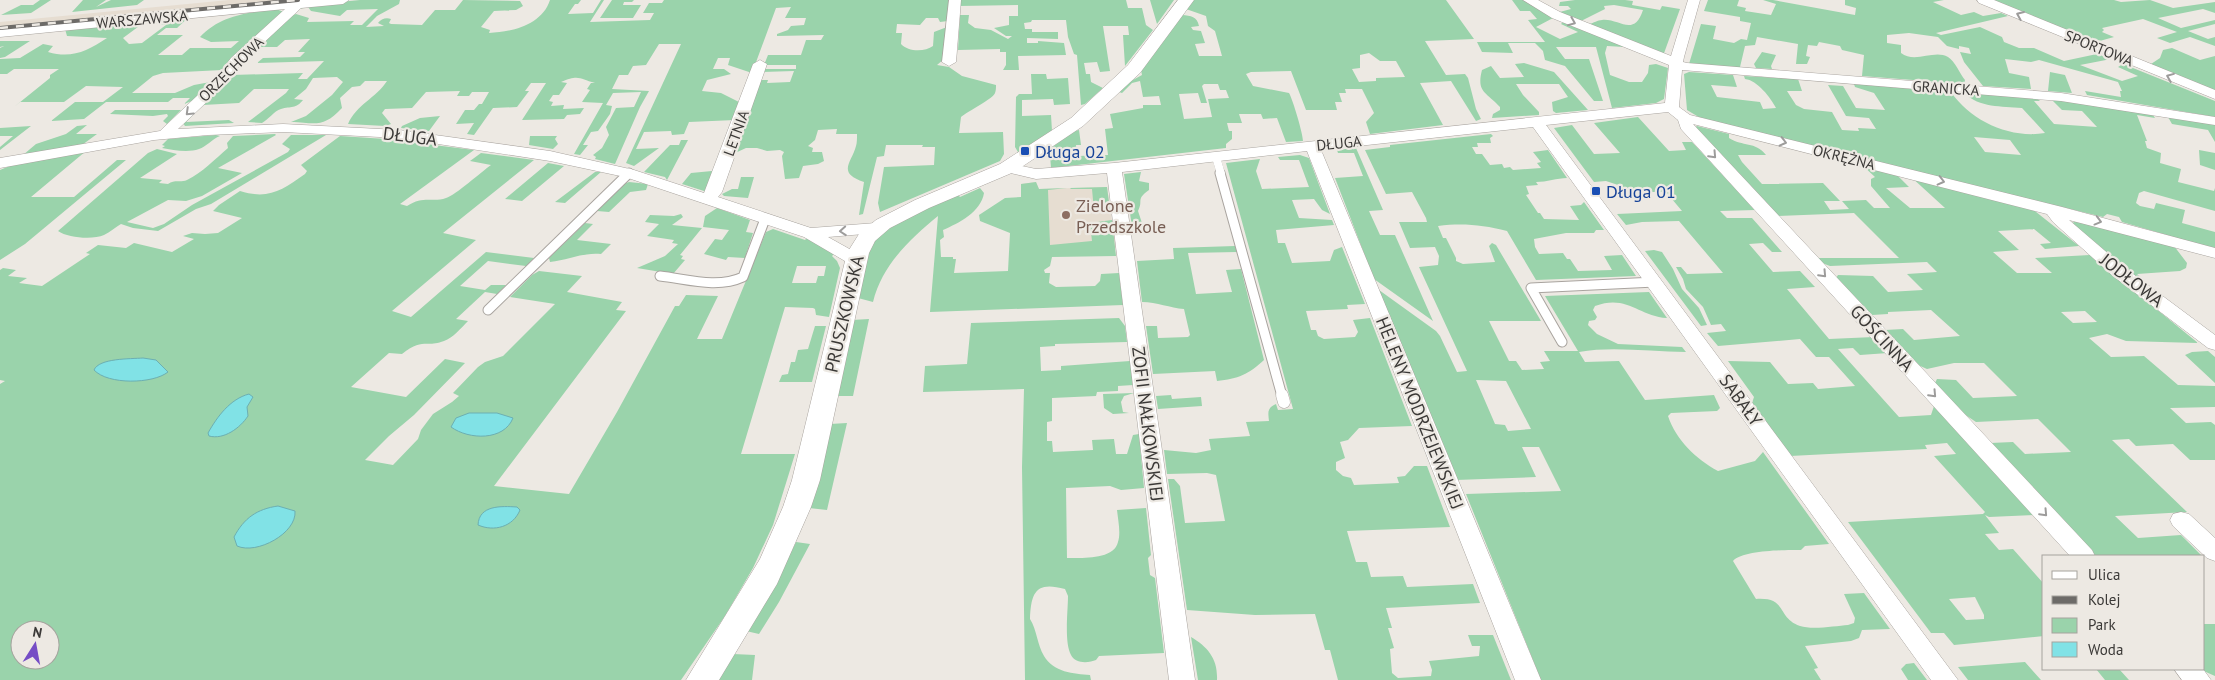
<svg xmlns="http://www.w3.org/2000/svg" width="2215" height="680" viewBox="0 0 2215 680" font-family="'PT Sans',sans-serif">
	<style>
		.built { fill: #e6ddd1 }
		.green { fill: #9ad3ab; fill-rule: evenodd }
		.water { fill: #81e2e6; stroke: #6cafb2 }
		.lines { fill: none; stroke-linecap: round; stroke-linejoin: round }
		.service-far2-casing { stroke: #a9a49f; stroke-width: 8 }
		.service-far1-casing { stroke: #a9a49f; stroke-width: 11 }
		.service-casing { stroke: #a9a49f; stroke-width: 13 }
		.minor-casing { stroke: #a9a49f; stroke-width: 1 }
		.tertiary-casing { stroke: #a9a49f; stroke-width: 1 }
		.service-far2 { stroke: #fff; stroke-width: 8 }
		.service-far1 { stroke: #fff; stroke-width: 9 }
		.service { stroke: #fff; stroke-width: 12 }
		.minor { fill: #fff; fill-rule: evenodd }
		.tertiary { fill: #fff; fill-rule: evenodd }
		.rail-casing { stroke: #6d6b68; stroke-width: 4 }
		.rail { stroke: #ede9e3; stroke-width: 2.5; stroke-dasharray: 8; stroke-linecap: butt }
		.oneway { stroke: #9d9c9b }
		.transit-dot { fill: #1a4fb4; stroke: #ede9e3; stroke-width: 2 }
		.education-dot { fill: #8d6e63; stroke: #ede9e3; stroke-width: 2 }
		.labels { text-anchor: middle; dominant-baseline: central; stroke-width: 4.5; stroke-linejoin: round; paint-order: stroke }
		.far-street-label { font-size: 15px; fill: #3b3937; stroke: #ede9e3 }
		.street-label { font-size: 18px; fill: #3b3937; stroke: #ede9e3 }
		.transit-label { font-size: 18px; fill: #164399; stroke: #ede9e3; text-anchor: start }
		.education-label { font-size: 18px; fill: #785e54; stroke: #ede9e3; text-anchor: start }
	</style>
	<rect width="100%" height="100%" fill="#ede9e3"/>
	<path class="built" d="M229,0H330L0,32V22Z
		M1036,182L1039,189L1107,187L1116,248L1021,251V184Z"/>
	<path class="green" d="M40,0H51L31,13L1,15L21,5H33Z
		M83,0H106L96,7L111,0H144L137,5L72,12Z
		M360,0H400L399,4L377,16L366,27L384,26L378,23C381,19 386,17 391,19L389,23L391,24L422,25L435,10H455L463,0L520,1L523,6L516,10L494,11L481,27L490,30L489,33C512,32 542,25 550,0H581L578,4H575L568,14L593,13L601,0H604L590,22L650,20L654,13H643L649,3H662L664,0H950L948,21L940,22L938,18H926L920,25L897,24L896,33H902L901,44C908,52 925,52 933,46L934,32L947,27L944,59L937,65L949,67L962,76L996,85C996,88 996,90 995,93C994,98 967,112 961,117L959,133L1003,132L1004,154L1000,161L880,212L878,203L884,167L934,165L935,147H922L923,145H886L884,156L877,157L863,214L859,215L864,182C836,173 852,162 856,146C857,143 857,138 857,134H836L837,129L818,130L815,140L808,146L813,148L812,152H822L824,161L818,164L803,166L799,178L785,179L782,156L784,152L780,150L767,151L757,148H746L733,154L759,80H768L767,83L790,82L794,71L762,72L763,69H796V65H764L768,55H801L806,40H821L824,35L777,36V34L788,30L791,26L804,25L806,18H785L791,7L776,8L752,73L728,65L730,58H718L713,69H724L731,74L707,80L702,91L721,93L741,103L735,120L689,122L684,134L672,135L671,131L644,132L636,149L659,148L634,166L626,163L681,44H659L646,65L633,66L628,75H619L612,89L649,91L640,107L615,164L595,159L596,157L593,155L602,148L609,135L606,127L616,108L634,107L641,92L613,93L606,105L612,106L610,114L598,131L591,132L583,145H588L580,155L574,154L603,103L582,102L590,90L587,89L591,83H595C580,79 579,74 561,82L567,83L559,95H553L549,101L553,102L551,106L564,105L563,109L584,108L580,114L567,115L564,119L522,120L546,83H531L525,91H529L517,107L493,108L474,135L467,134L474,123L456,124L465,110H474L479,104H482L489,92H472L469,96H457L460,91L426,92L412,108L385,109L382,113L391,124L385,126L348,124C356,105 376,98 387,81H365L360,86L352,87L340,98L342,108C323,128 317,123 291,122L306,116L332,95L343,82L337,77L313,78L306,89L294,99L303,100C296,109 291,106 281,109C274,111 268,120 262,123L248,122L286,93L289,89H254L239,103L203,105L186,122L229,120L234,123L185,126L183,123L232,75L303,73L298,79H307L324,61L257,63L263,58L300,57L305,52H298L310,39L285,40L277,47H258L291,16L296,14L309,18L307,22L354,21L350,25H362L378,9L347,10L340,16L311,11L308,7L299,9L308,5Z
		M612,0H634L632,2H624L623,5H641L633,18H600Z
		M959,0H1126L1128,8H1142L1146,25L1153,30L1125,66L1123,35H1129L1128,26H1103L1110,71L1100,72L1097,62L1084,63L1086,74H1090L1091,82L1103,88L1085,104L1081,105L1077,55L1074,54L1068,37L1066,20H1032L1031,22L1024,23L1025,29H1032V32H1058V39L1027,38V43H1038V41L1064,43L1066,55L1018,56L1019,70H1003L1006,65V52H1000V49L958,50L960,15H969L968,23L975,28L991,30L1008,39L1012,36H1006L994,28L1009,25V16H1018V5L959,6Z
		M1150,0H1174L1157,24Z
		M1193,0H1446L1474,39L1425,41L1446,75L1465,74L1468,78L1476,109L1481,119L1476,121L1451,81L1420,83L1443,125L1370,134L1366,122L1374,113L1362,89H1345L1346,93H1339L1342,102H1335L1337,110H1306L1291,71L1251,72L1246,74L1253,86L1289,93C1293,100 1303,134 1303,141L1286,142L1277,118L1263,119L1261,114H1239L1242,123H1227L1229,131H1232V139L1226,144V148L1051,168L1050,155L1045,156L1042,159H1036L1074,131L1079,130L1081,145H1076L1077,156L1108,155L1105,129L1113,128L1110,114L1143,108V105H1161L1159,96L1143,97L1140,81L1132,83L1122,93L1119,92L1131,81L1142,75L1141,70L1182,15C1191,16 1197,16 1199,26L1191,27L1193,30L1201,31L1205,43L1195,44L1199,56H1222L1215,31L1208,26L1206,16L1186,9ZM1369,53L1380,61H1396L1405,77L1376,78V81L1359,82L1352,69L1360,68V55ZM1204,84H1218L1220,90H1226L1229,98L1208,99L1212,117L1184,119L1179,94L1198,93L1201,103H1207L1202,86Z
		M1512,0H1523L1553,18L1536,27L1560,39L1578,32L1561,24L1563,22L1625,47L1607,46L1605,53L1610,75L1629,82H1642L1648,73L1649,65L1656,64L1668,68L1664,99L1656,103L1612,108L1596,47H1556L1565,59H1589L1603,101H1594L1565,66L1545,60L1543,51L1535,43H1508L1513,53L1482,52L1477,42H1545L1528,20L1537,19L1530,11H1520Z
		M1575,0H1625L1633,1L1632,5L1660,10L1662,6L1680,9L1663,56L1590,24C1593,23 1598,20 1602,20C1619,18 1634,38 1643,10L1614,5L1604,6L1605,9L1581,21L1556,13L1571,9L1568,6H1559L1560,2Z
		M1708,0H1744H1739L1737,6L1746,8L1745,11L1771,15L1776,4L1763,0H1773L1855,15L1856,8L1845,5V0H1944L1933,2L1961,15L1974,12L1983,16L2001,13L2008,16L1936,33L1941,35L1980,27L2002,37L2004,42L2019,48H2034L2064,61L2097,54L2111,59L2080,65L2122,81L2138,76L2118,67L2123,64L2215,101V117L2087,95L2085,91L2121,97L2120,91H2122L2118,82L2039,60L2031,62L2005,59L2009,73L2029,77L2031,89L1983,86L1964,62L1960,52L1971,54L1969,48L1959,46V49L1947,46L1938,37L1909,33L1887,35V43L1901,45V53C1915,64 1934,49 1948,57C1955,61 1960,74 1965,80L1964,84L1862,76L1864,55L1842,50L1840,46L1819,42L1817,46L1808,45L1806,56L1810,57L1807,64H1796L1798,44L1757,37L1755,45L1745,46L1740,67L1744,69L1689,64L1701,24L1716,26L1713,39L1734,43L1741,39L1747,40L1751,23L1740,21V17L1704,11Z
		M1988,0H2114L2121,2L2150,0L2173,8L2215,2V13L2203,9L2158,18L2181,28L2215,20V24L2188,31L2208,39L2215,37V46L2190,37L2170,43L2157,38L2177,32L2143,19L2102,28L2104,30L2102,32L2114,37L2096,42Z
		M276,9L284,12L222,70L163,73L153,76L132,93H175L194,85L216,81L192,101L184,104L190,98H173L168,102H106L84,119L51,121L75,102H103L123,87L86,86L64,102H20L14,107L50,78V75L59,69H14L7,74H0V59L20,58L43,44L53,46L48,52C72,59 87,51 107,38L67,36L65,29L146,21L123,38L129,44L142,43L166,25L154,23L155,21L190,16L177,28H166L157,35H183L158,55H182L190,48H231L239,41L211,42L200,37C221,15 247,13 276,9Z
		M0,41H30L5,57L0,58V48L4,46L0,47Z
		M2172,48L2200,60L2215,56V93L2151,64L2160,58L2163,50Z
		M1762,52L1776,55L1771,66L1772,69L1756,68L1754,64Z
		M1524,63L1554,72L1588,110L1556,113L1553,111L1552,102L1568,97L1559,84H1516L1523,95L1539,112V115L1492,118L1493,114L1500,110V107C1487,92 1476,93 1482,70L1491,66L1500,78L1524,77L1515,64Z
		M1689,72L1733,75L1737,87L1711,85L1717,97L1760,102L1763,109L1776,108C1771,98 1757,80 1745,79L1744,76L1798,79L1802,91H1787L1796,105L1804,109L1832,112L1842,130L1859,131L1858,128L1876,129L1869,118L1846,116L1828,85L1843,86L1856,108L1885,110L1874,93L1855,87L1854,84L1951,92C1971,121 2010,139 2045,133L2022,108C2001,106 1980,108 1964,93L2037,98L2040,101H2034L2054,124L2097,127L2082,111L2062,110L2051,99L2153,115L2155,118L2137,115L2147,141H2145L2147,148L2161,153L2160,163L2181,169L2178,182L2214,191L2215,188V211L2144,191L2139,193L2136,203L2140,206L2154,209L2156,203L2185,210L2182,223L2215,232V249L2122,222L2119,217L2107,214L2103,217L1702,119L1687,110L1684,74ZM1974,137L2010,140L2021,155L1985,152Z
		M2050,72L2065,75L2072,93L2048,91Z
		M1031,74H1046L1047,79L1068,78L1070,104L1054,105L1053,99L1022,100V116L1051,115L1052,131L1018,152L1015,147L1016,97L1019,94H1032Z
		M115,110H181L167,124L163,121L168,116L167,114L153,116L110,114Z
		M440,116L429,131L401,128L402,126L420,118Z
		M1638,117L1669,151L1686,150L1682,142H1692L1755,210L1720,211L1727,218H1752L1782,252H1772L1763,243L1749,244L1773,272L1800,271L1815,287L1787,289L1829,339L1874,337L1888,353L1860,355L1853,348L1838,349L1899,417L1931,415L1934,406L2035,515L1989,517L1985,515L1999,533L1985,534L1999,550L2013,549L2044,584V636L1954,645L1944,633H1931L1848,522L1983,514L1985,512L1934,456L1956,454L1947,443L1925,445L1927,449L1790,456L1752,403L1754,397L1728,361L1770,362L1788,384L1813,383L1818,389L1855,386L1829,357H1816L1800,339L1718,346L1707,333L1726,331L1721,324L1711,325L1703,307L1686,289L1683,279L1676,267H1681L1687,274L1723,273L1679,221L1642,222L1626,225L1617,214L1682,211L1666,192H1639L1606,181L1594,182L1554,128L1572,125L1594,154L1620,153L1594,123ZM1975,597L1984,615V619L1966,620L1949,599Z
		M2168,117L2215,124V142L2208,130L2172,124Z
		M87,125L76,134H97L82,145L23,155L36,144L66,134L77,126Z
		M31,126L0,150V147L13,136H0V128Z
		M1697,126L1729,134V138C1743,147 1755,141 1766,155H1738L1742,162L1762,184L1823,183L1840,201H1824L1830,210L1849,209L1842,201L1866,200L1874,208H1890L1871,186V179L1875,177L1861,164L1894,172L1909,187L1886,188L1910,208H1945L1910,176L2031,208L2079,246L2045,249L2040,244L2051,243L2034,229L1998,231L2019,250L1993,252L2017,273H2052L2035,258L2090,255L2198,343L2126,341L2107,334L2089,338L2111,357L2144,356L2178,385L2215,386V407L2170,408L2186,423L2211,422L2215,425V460H2190L2173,444L2136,446L2129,439L2112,440L2187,512L2115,516L2138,538L2181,535L2202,556H2095L1990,443L2013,442L2025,454L2071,452L2038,419L1976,422L1964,414L1935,383L1937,379L1956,380L1973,398L2017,396L1984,363H1954L1927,369L1918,365L1885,330L1903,329L1914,340L1960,336L1931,310L1888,312V314L1872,315L1836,278L1838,275L1873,276L1888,292L1923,290L1907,274L1937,272L1927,262L1830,266L1822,263L1817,258H1899L1854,213L1778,216L1694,128ZM2085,311L2097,322L2073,323L2061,312Z
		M275,134L276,135L218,168L242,173L202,196L186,201L168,200L127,222L153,228L164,224L192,205L288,152L290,149L282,144L291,135H326L211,204L196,209L158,231L133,228L121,224C116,227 110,232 104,235C93,240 68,238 58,231L148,153L157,149L177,154L140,178L162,180L159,183L168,184C175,179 180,183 187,180C202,173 215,159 228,148L227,143L233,136Z
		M1491,134L1493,136L1490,138L1491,143H1477L1478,147H1472L1476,154H1482L1490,165L1502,164L1504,168L1510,167L1513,170L1541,168L1537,163L1541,162L1533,152L1548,150L1567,178C1557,178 1547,182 1536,182L1538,185L1526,186L1529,194L1526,195L1538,213H1540L1544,219L1579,220L1570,206L1581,205L1584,202L1604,230H1596L1594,233H1566L1534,239L1535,247L1539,254L1563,253L1567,259H1570L1578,271L1612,270L1604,256L1622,255L1636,276L1536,280L1507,231C1483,225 1463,223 1438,226L1443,238H1446L1456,258V261L1463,264L1495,262L1489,246L1492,243L1496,245L1541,321H1489L1509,361H1516L1522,370L1544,369L1540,362L1550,361L1544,351H1578L1545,296L1649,292L1667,318C1638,316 1627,294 1595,306L1593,310L1597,317L1595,320L1589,321L1588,325L1597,334L1618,344L1682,347L1686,352C1651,352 1613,346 1579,352L1585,362L1619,361L1645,400L1714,395L1720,408L1717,411L1671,413L1668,416C1676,440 1696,459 1718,471L1755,461L1763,452L1829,544L1805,546L1801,550C1786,550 1743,550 1733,561L1756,599C1788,597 1776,617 1800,626C1812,630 1836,626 1848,625L1854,623L1855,618L1844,594L1864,593L1890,629L1862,630L1859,638L1851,641L1805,646L1818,668L1814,669L1821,680H1541L1466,494L1561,491L1539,447H1522L1536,477L1456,480L1379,290L1436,331L1440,336L1457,372L1467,371L1419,267L1438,265L1439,256L1435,247L1410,248L1399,222H1427L1426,218L1412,192L1386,194L1365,150L1390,147V145ZM1476,380L1506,381L1531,429L1508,431L1505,425L1495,424Z
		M216,135L220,136C212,139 206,147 199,149C188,153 173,150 162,148L165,146L162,145L168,139Z
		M340,136L386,139L474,150L400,204L407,206C424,195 433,203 446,198C456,195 481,172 491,165L470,161L481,153L534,160L443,233L476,240L392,311L411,317L486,252L534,258L526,266L488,261L460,286L485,290L491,285H506L497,294L485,292L456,319L468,321C461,328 453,338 444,341C426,348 423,337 402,354L389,353L351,387L406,397L445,359L465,363L414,415L389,436L365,460L393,465L418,439L421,430L433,414L452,402L459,396L453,393L478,367L485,362L503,356L555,304L510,297L532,275L539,271L582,276L567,292L622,302L616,310L626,311L494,486L569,494L617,412L675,306H679L686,295L718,296L697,339H722L766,232L773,229L805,240L807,238L834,254L832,256L837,261L840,268L829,317L816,315L815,309L813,308L785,307L741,454H795L773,525L753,568L725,616L681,680H0V384L5,381L0,380V270L3,268L16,270L8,276L27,278L19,283L42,286L90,254L86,253L98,245L126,248L134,243L172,252L194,239L183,236L192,233L205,234L218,233L242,218L213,211L219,205L240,191C269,200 282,190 305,174L307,171L301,165ZM797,266H826L824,276H818L816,283H792ZM20,630H50V660H20Z
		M530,136H557L555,139L558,144L553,149L529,145Z
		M681,140H688L667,180L665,177L644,172L670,145H679Z
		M1356,148L1383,210L1369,211L1380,235H1395L1433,321L1374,279L1335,178L1363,176L1354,153H1338L1337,150Z
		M2199,150L2215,153V170L2200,165Z
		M86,151L31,197H74L117,160H126L25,244L0,260V170L12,165Z
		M1300,155L1309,158L1330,214L1322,210L1314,199L1292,200L1299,218L1332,220L1334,225L1276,230L1278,243H1285L1292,263L1330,261L1334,250L1342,247L1365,304L1347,305L1348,309L1306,311L1311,330H1316L1318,336L1324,339L1355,337L1358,332L1353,320L1370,318L1412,426L1359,428L1348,440L1340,442L1345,458L1336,462V470L1343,476L1351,478L1354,485L1399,483L1397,477L1405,476L1414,466H1427L1450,527L1347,531L1356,562H1367L1371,577L1403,576L1407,587L1473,584L1480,603L1386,608L1392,628H1388L1394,648L1390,649L1392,673L1398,678L1431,676L1432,670L1429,661L1479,656L1480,646H1472L1468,635H1493L1511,680H1338L1330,650H1325L1315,614L1255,615L1187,610L1168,479H1174L1180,486L1185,523L1225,521L1216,475L1207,473L1167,474L1164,450L1196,453L1211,450L1209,439L1250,436L1246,422L1269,421C1268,412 1267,408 1276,404L1278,410L1293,409L1226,163L1260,159L1256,171L1262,189L1309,187L1299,160H1280L1278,157Z
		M548,163L564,166L522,201L505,199Z
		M712,171L710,190L704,191L682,184L691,173Z
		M595,172H601L565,203L555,202Z
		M1141,172L1139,181L1149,183V190C1135,200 1144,200 1138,211L1142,223H1145L1146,231L1133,233L1124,174Z
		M741,177H754L748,198L724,196L722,194L732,189H738Z
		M629,182L648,184L646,190L630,192L609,212L597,211L624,184Z
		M1036,182L1039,189L1067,188L1048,190L1050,245L1092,241L1090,223L1112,220L1116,256L1052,257L1050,266L1044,270L1045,273H1050L1049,283L1056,287L1095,286L1100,281L1101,274L1119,273L1123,305L930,312L938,216C910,239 882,265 873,302L858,298C861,284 862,266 867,252C879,222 931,207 958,195L960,197L980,188L984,193C981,212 959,223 943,230L944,237L940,240L941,257H953V259H956L954,273L1008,271L1010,233L980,221L979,215L1005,198L1021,197V184Z
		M1107,187L1110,210L1094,211L1092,189H1071L1070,188Z
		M717,208L750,220L746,232L753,233L745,258L728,257L726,260L704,254L715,239L722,240L729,230L703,227L705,216Z
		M681,214L683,217L672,225L702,228L680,255L683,256L681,259L685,260L673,274L637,268L665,256L678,244L672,243L674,240L647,236L659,224L645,222L650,215L674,216Z
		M2077,221L2174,246L2187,263L2186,268L2180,271L2137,274L2142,278L2134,280L2072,223Z
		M585,223L593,224L577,240L611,244L601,254C584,252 568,260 550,262L549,258Z
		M1235,246L1237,252L1188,253L1196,294L1232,292L1226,270L1241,269L1264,360C1249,374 1238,379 1217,381L1215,371L1153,374L1146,326H1157L1158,338L1188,337L1190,335L1184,309C1170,308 1157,302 1142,302L1137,261L1174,259L1173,248Z
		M1654,250L1662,252L1673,269L1682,289L1699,308L1707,325L1701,326L1645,251Z
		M1119,318L1125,326L1127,342L1055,344V346L1040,347L1041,371L1061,370V366L1130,361L1133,385L1118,386V391L1097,392L1096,396L1052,398V421L1047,422V441H1052L1053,452L1093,450L1092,440L1114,439L1116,454H1127L1133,435L1139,434L1144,488L1121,490L1110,486L1066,488L1067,558C1081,558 1114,560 1118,542C1121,533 1118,520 1117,510L1146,508L1151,555L1148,558L1150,575L1155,578L1164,653L1099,656L1096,660C1089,663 1075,664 1071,655C1064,642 1068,611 1068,596L1065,589C1036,581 1031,592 1030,619C1037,630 1037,644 1044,656C1053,672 1074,674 1090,675L1091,680H1025L1022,467L1024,389L923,392L925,366L967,364L971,323Z
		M869,319L853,396H836L852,320Z
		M815,326H826L812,382H779L782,375L788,374L791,362H795L798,350L808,349Z
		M2208,351L2215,357V383L2185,355L2192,352Z
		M1134,393L1124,396L1121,402L1123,412L1129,413L1113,414L1104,408L1103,394Z
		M1171,395L1172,399L1201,397L1202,406L1158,409L1156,396Z
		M847,423L827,510L809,508L830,424Z
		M796,542L810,544L779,602L759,634L746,631L768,599Z
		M2204,624H2215V676L2199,669H2204Z
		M1191,637C1208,647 1218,659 1217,680H1198Z
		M733,654L755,655L752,680H716Z
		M2025,662L2041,680H1968L1958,667Z
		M1914,663L1927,680H1908L1901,669L1906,664Z
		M2096,669H2119L2129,680H2105Z"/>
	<path class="water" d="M143,358L156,360L168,372C153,384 108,385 94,370C99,358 130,359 143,358Z
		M249,394L253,397L247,407L248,416C240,428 224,440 209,436L208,433C217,417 230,399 249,394Z
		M469,413H497L513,418C504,441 469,440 451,427L456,418Z
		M278,506L295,511C297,533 257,555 237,546L234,537C244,518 257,509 278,506Z
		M517,507L520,510C513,527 494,532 478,525C479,505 501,506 517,507Z"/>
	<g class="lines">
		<g class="service-far2-casing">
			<path id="service-far2" d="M1216,157L1221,174"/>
		</g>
		<g class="service-far1-casing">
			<path id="service-far1" d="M1220,173L1282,396
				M660,276C687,279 717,289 743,277L765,219
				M488,310L629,173
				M1562,342L1531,288L1655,282"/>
		</g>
		<g class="service-casing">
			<path id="service" d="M1282,395L1284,402"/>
		</g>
		<g class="minor-casing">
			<path id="minor" d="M298,0H349L343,4L301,8L241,64L228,82L178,129L283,124L399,130L550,151L634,170L704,193L753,64L760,60L767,64L722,192L718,197L811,228L876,223L882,224L884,228L882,232L876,233L828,237L862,256L865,260L862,264H850L804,237L625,177L550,161L399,138L283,132L208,135L154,140L0,168V158L160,131L218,76L231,58L285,9L0,37V29Z
				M949,0H961L956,62L949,66L942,62Z
				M1523,0H1538L1560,12L1671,56L1688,0H1700L1684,57L1683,62L1687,63L2061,93L2215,117V125L2061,101L1682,70L1679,107L1690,115L2062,207L2215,248V258L2069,220L2125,268L2215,335V350L2208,348L2113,276L2053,222L2047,214L1693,124L2092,550L2095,556H2070L1681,129L1678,120L1668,112L1546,125L1958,680H1931L1533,127L1321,150L1541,680H1515L1307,151L1122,172L1195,680H1169L1107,173L1036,179L1002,171L999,168L1002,165L1007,163L1036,169L1114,163L1665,103L1669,65L1552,18Z
				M1977,0H1994L2215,90V99L1979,3Z
				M2181,512L2189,514L2215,538V561L2207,558L2173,526L2170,520L2173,514Z
				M2174,669H2203L2211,680H2182Z"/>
		</g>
		<g class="tertiary-casing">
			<path id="tertiary" d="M1178,0H1194L1140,73L1083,126L1014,172L929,208L890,228L875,241L869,253L820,480L811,507L777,584L719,680H686L760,559L783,507L792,480L847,253L859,234L876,220L915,200L1000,164L1071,118L1128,65Z"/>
		</g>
		<use href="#service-far2" class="service-far2"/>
		<use href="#service-far1" class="service-far1"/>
		<use href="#service" class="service"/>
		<use href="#minor" class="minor"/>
		<use href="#tertiary" class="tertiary"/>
		<g class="rail-casing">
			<path id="rail" d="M0,28L298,0"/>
		</g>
		<use href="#rail" class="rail"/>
	</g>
	<defs><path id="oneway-chevron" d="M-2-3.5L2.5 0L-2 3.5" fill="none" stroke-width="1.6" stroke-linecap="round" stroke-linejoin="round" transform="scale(1.25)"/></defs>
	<g class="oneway">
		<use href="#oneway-chevron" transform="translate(2020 15) rotate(-157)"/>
		<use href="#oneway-chevron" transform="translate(1572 22) rotate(22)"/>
		<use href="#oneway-chevron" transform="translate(2170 77) rotate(-158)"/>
		<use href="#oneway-chevron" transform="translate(189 112) rotate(136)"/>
		<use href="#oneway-chevron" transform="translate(1783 142) rotate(14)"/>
		<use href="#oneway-chevron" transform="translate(1713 155) rotate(47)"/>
		<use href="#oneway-chevron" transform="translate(1941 181) rotate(14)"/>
		<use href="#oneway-chevron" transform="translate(2098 221) rotate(15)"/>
		<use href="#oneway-chevron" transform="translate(843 231) rotate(176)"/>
		<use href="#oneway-chevron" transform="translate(1823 274) rotate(47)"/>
		<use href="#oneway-chevron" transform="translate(1933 394) rotate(47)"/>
		<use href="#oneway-chevron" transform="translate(2044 513) rotate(47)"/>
	</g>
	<g class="transit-dot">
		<rect x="1020" y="146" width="10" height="10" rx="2.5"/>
		<rect x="1591" y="186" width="10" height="10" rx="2.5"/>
	</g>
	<circle class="education-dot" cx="1066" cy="215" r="5"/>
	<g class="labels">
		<g class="far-street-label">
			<text transform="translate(142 19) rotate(-5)">WARSZAWSKA</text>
			<text transform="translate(2099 48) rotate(22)">SPORTOWA</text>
			<text transform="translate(231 69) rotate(-45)">ORZECHOWA</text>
			<text transform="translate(1946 88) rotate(4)">GRANICKA</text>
			<text transform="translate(736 133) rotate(-70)">LETNIA</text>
			<text transform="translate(1339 143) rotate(-6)">DŁUGA</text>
			<text transform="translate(1844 157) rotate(14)">OKRĘŻNA</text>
		</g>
		<g class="street-label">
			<text transform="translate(410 136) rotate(7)">DŁUGA</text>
			<text transform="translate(2132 280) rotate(38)">JODŁOWA</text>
			<text transform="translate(844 314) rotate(-77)">PRUSZKOWSKA</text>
			<text transform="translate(1882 338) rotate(47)">GOŚCINNA</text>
			<text transform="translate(1741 400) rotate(54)">SABAŁY</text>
			<text transform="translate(1420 413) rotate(68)">HELENY MODRZEJEWSKIEJ</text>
			<text transform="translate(1148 424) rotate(83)">ZOFII NAŁKOWSKIEJ</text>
		</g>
		<g class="transit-label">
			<text x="1035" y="151">Długa 02</text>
			<text x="1606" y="191">Długa 01</text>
		</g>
		<g class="education-label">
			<text x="1076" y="205">Zielone<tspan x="1076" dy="21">Przedszkole</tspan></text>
		</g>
	</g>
	<rect x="2042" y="555" width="162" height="115" fill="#ede9e3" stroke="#a6a39e"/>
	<rect x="2052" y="571" width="25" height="8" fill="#ffffff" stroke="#a6a39e"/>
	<text x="2088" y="580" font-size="15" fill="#3b3937">Ulica</text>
	<rect x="2052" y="596" width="25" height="8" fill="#6d6b68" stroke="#a6a39e"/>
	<text x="2088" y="605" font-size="15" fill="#3b3937">Kolej</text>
	<rect x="2052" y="618" width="25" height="15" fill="#9ad3ab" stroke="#a6a39e"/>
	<text x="2088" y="630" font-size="15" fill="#3b3937">Park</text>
	<rect x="2052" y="642" width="25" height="15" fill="#81e2e6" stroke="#a6a39e"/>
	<text x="2088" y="655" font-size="15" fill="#3b3937">Woda</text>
	<g transform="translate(35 645) rotate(11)"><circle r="24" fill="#ede9e3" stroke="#a6a39e"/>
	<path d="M0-4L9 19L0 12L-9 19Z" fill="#754dc5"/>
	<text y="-8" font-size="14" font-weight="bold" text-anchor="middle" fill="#3b3937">N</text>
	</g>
</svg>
